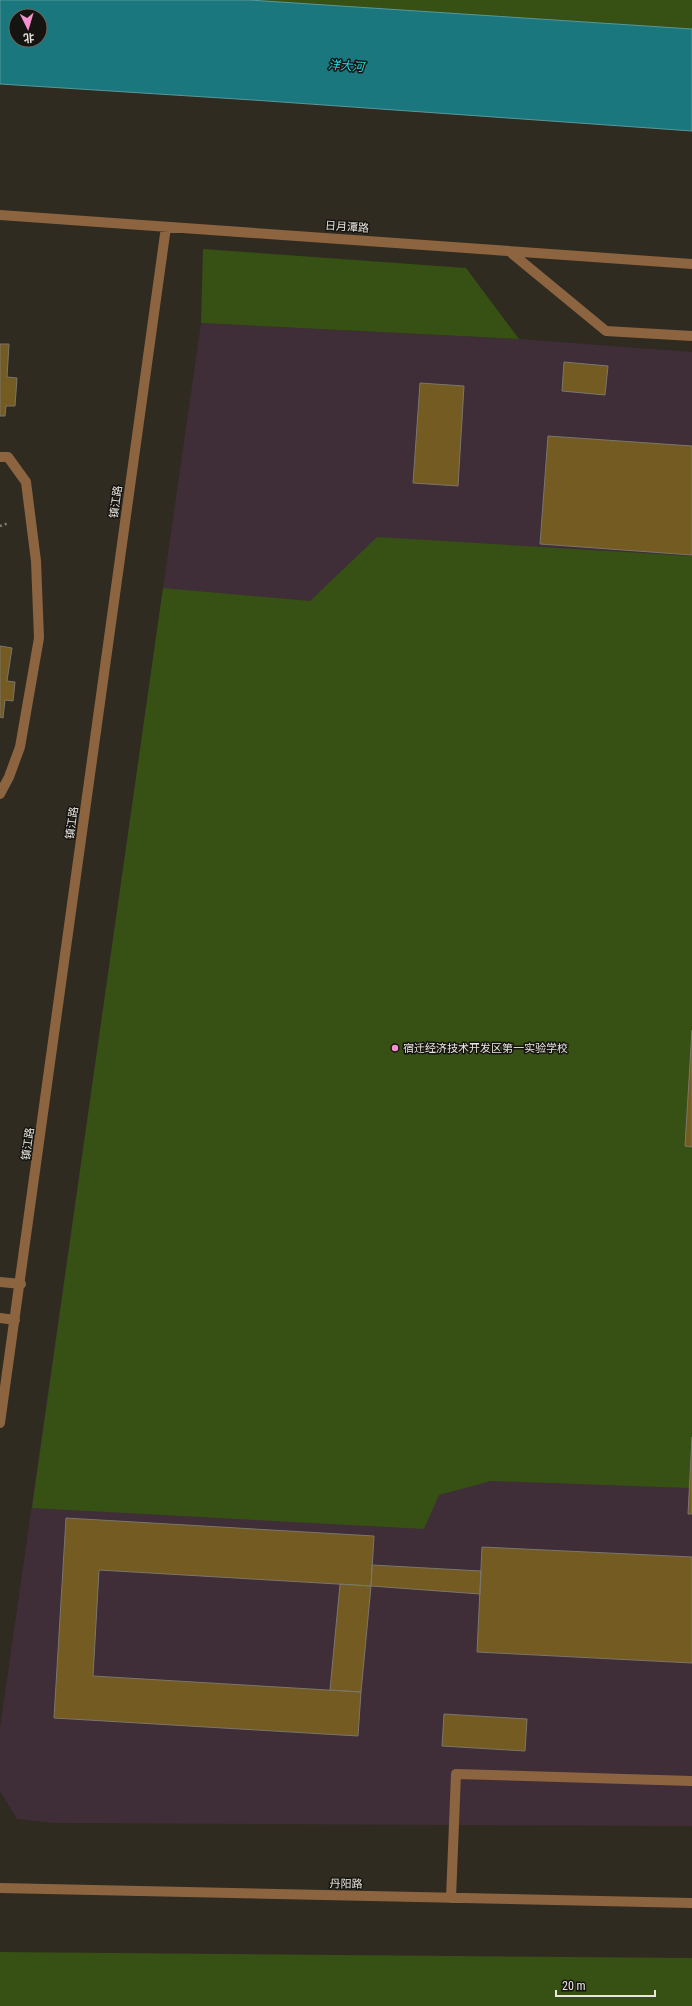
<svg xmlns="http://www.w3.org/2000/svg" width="692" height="2006" viewBox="0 0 692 2006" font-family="'Roboto Condensed','Noto Sans SC',sans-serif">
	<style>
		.education { fill: #3f2d37 }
		.green { fill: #375014 }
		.water { fill: #1a777d; stroke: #58989a; fill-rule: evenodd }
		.building { fill: #735b21; stroke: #7b766b }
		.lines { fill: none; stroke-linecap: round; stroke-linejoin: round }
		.path { stroke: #848077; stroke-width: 2.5; stroke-dasharray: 2 3; stroke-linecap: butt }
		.minor { stroke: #8d6440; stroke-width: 10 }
		.poi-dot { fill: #f690d0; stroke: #161410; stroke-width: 1.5 }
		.labels { text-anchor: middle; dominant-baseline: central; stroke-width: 3; stroke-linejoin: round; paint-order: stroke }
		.street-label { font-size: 11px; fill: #e9e6df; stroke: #161410 }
		.poi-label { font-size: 11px; fill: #e9e6df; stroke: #161410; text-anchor: start }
		.water-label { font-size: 12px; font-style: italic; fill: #21d7e3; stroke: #161410 }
	</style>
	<rect width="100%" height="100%" fill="#302b21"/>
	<path class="education" d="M201,323L519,339L692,352V1826L54,1823L17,1819L0,1791V1728Z"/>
	<path class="green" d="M249,0H692V29Z
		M203,249L466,268L519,339L201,323Z
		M377,537L692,556V1447L689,1488L491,1481L439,1495L424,1529L32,1508L163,588L310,601Z
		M0,1952L692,1958V2006H0Z"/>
	<path class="water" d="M0,0H249L692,29V131L253,100L0,84ZM16,16H40V40H16Z"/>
	<path class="building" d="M0,344H9L7,377L17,378L15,406H6L5,416H0Z
		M564,362L608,366L605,395L562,391Z
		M420,383L464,386L458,486L413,483Z
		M548,436L692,446V555L540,544Z
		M0,646L12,648L7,681L15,682L13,701L5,700L3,718L0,717Z
		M692,1030V1147L685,1146Z
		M692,1437V1514H688Z
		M66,1518L374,1536L371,1586L99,1570L93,1676L361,1692L358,1736L54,1718Z
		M482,1547L692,1557V1663L477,1652Z
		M372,1565L481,1571L480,1594L371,1586Z
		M340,1584L371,1586L361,1692L330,1690Z
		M444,1714L527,1719L525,1751L442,1746Z"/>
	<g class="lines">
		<path class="path" d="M0,526L9,523"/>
		<path class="minor" d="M0,215L692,264
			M509,251L606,331L692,336
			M0,457H8L26,482L36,561L39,638L20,747L9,777L0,794
			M0,1282L21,1284
			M0,1318L15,1320
			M0,1423L166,227
			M0,1888L692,1903
			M451,1898L456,1774L692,1781"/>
	</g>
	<circle class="poi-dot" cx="395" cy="1048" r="4"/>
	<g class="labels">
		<g class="street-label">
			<text transform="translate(347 227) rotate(4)">日月潭路</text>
			<text transform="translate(116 502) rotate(-82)">镇江路</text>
			<text transform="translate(72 823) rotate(-82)">镇江路</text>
			<text transform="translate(28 1144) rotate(-82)">镇江路</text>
			<text transform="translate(346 1884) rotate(1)">丹阳路</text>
		</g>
		<g class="poi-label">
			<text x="403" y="1048">宿迁经济技术开发区第一实验学校</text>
		</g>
		<g class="water-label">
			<text transform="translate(346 66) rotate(4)">洋大河</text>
		</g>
	</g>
	<g transform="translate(28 28) rotate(175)"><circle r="19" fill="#161410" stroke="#6a6863"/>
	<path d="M0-3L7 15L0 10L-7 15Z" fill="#f690d0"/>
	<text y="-6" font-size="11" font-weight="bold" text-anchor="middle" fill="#e9e6df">北</text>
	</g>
	<path d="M556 1990v6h99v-6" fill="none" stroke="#e9e6df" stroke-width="2"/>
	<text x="562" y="1990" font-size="12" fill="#e9e6df" stroke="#161410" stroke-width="3" paint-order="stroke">20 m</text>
</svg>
